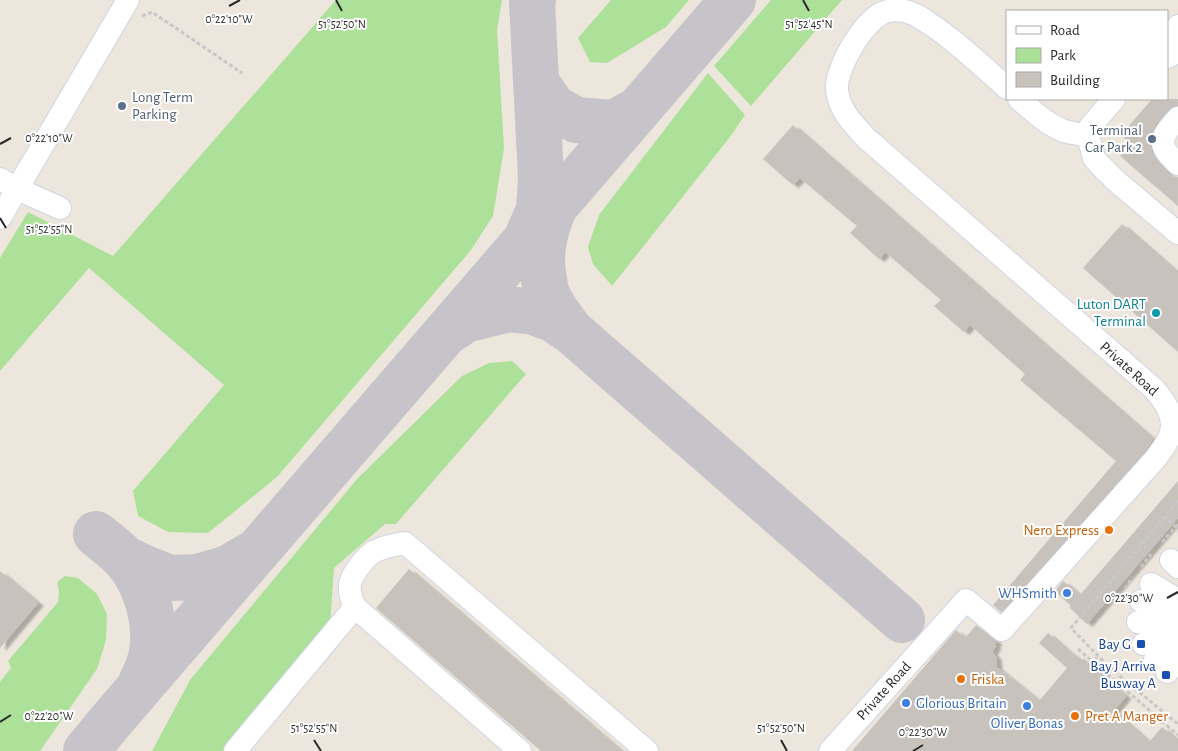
<svg xmlns="http://www.w3.org/2000/svg" width="1178" height="751" viewBox="0 0 1178 751" font-family="'Alegreya Sans',sans-serif">
	<style>
		.green { fill: #ade19a }
		.lines { fill: none; stroke-linecap: round; stroke-linejoin: round }
		.taxiway { stroke: #c6c4c8; stroke-width: 46 }
		.building { fill: #c7c3bc; filter: url(#shadow) }
		.minor-casing { stroke: #d2d4e3; stroke-width: 24 }
		.path { stroke: #c8c8c8; stroke-width: 3; stroke-dasharray: 4 2.5; stroke-linecap: butt }
		.minor { stroke: #fff; stroke-width: 22 }
		.ticks { fill: none; stroke: #2a2a2a; stroke-width: 2 }
		.service-dot { fill: #5c6f8a; stroke: #fff; stroke-width: 2 }
		.culture-dot { fill: #0f9aa8; stroke: #fff; stroke-width: 2 }
		.food-dot { fill: #e8710a; stroke: #fff; stroke-width: 2 }
		.shop-dot { fill: #3f7fe0; stroke: #fff; stroke-width: 2 }
		.transit-dot { fill: #1a4fb4; stroke: #fff; stroke-width: 2 }
		.labels { text-anchor: middle; dominant-baseline: central; stroke-width: 4; stroke-linejoin: round; paint-order: stroke }
		.service-label { font-size: 15px; fill: #4e5e75; stroke: #fff; text-anchor: start }
		.culture-label { font-size: 15px; fill: #0d838f; stroke: #fff; text-anchor: end }
		.street-label { font-size: 15px; fill: #2a2a2a; stroke: #fff }
		.food-label { font-size: 15px; fill: #c56008; stroke: #fff; text-anchor: start }
		.shop-label { font-size: 15px; fill: #366cbe; stroke: #fff; text-anchor: end }
		.transit-label { font-size: 15px; fill: #164399; stroke: #fff; text-anchor: end }
		.ticks-label { font-size: 12px; text-anchor: middle; fill: #2a2a2a; stroke: #fff; stroke-width: 4; stroke-linejoin: round; paint-order: stroke }
	</style>
	<defs>
		<filter id="shadow"><feDropShadow dx="5.5" dy="3" stdDeviation="1" flood-color="#0004"/></filter>
	</defs>
	<rect width="100%" height="100%" fill="#ece6dc"/>
	<path class="green" d="M336,0H502L497,30L504,148L493,216L471,250L277,477L208,533L168,532L138,516L133,491L224,385L89,268L0,371V258L28,212L113,256Z
		M611,0H689L666,27L607,63L590,62L578,38Z
		M771,0H842L751,106L714,66Z
		M708,73L745,115L730,137L612,286L593,264L588,247L599,215Z
		M512,361L526,374L396,524H385L334,568L330,626L225,751H152L190,680L357,479L462,376L489,363Z
		M65,576L78,578L97,594L107,614L106,640L97,669L40,751H0V682L11,668L8,661L58,602L59,591L57,582Z"/>
	<g class="lines">
		<path class="taxiway" d="M536,82L553,107L576,120L614,123L639,109
			M554,208C544,233 539,253 544,280C545,283 545,288 546,291C551,306 562,319 571,331
			M528,235L539,210L541,178L532,2L533,0
			M450,330L465,320L509,309L533,312L553,319L571,331L902,620
			M96,534C106,542 117,550 125,559C148,585 160,631 149,664C147,671 143,678 140,685
			M124,558L140,566L170,578L198,577L228,568L252,554
			M86,751L115,716L733,0"/>
	</g>
	<path class="building" d="M1152,99H1178V105L1173,106L1169,109L1156,124L1152,133L1150,142L1152,152L1161,165L1169,174L1174,177H1178V206L1120,156L1131,144L1121,135Z
		M793,125L1153,439L1146,450L1001,612L993,605L1116,461L1020,380L1025,374L970,325L964,332L934,306L941,300L885,252L879,259L850,233L857,226L800,178L793,185L763,159Z
		M1122,224L1178,273V352L1083,268Z
		M1178,481V518L1087,624L1069,607L1071,606L1055,591L1063,581L1080,595Z
		M409,569L621,751H541L376,608Z
		M0,571L38,603L0,648Z
		M976,625L997,642L994,645L996,646L992,652L996,657L997,667L1039,701L1067,668L1039,643L1048,633L1076,658L1078,656L1126,696L1114,711L1149,742L1162,727L1178,741V751H852L956,630L965,638Z"/>
	<g class="lines">
		<g class="minor-casing">
			<path id="minor" d="M1167,39L1178,26
				M1167,57L1178,52
				M1019,99C1033,111 1046,124 1064,131C1072,133 1080,134 1088,136
				M1114,99L1090,127L1088,136L1094,158L1101,166L1116,181L1178,233
				M1178,118C1160,138 1156,144 1178,164
				M0,179L17,189L60,208
				M0,218L128,0
				M1171,560L1178,567
				M1151,584L1178,600
				M1141,601L1178,612
				M1138,622H1178
				M1143,644L1178,629
				M1155,660L1178,643
				M1167,672L1178,660
				M235,751L355,607
				M520,751L355,607C352,601 349,592 350,585C351,575 364,559 372,553C381,547 394,545 405,543L647,751
				M830,751L966,600L1002,630L1156,458C1160,452 1166,445 1169,438C1178,420 1165,401 1153,388L866,138C853,124 839,110 837,90C835,69 864,19 885,12C890,10 898,10 904,11C911,12 918,16 924,20C954,39 980,64 1007,88"/>
		</g>
		<path class="path" d="M142,16L152,12L242,73
			M1178,501L1071,628L1110,668L1178,724
			M1164,516L1178,529
			M1162,542L1178,524
			M1141,567L1151,554
			M1125,589L1132,577
			M1078,649L1178,735
			M1091,666L1098,656
			M1103,676L1110,668"/>
		<use href="#minor" class="minor"/>
	</g>
	<path class="ticks" d="M336,0L342,11M803,0L809,11M229,6L240,0M0,144L11,138M0,218L6,228M1167,598L1178,592M0,722L11,715M314,740L321,751M781,740L787,751M913,751L923,745"/>
	<g class="service-dot">
		<circle cx="122" cy="106" r="5"/>
		<circle cx="1152" cy="139" r="5"/>
	</g>
	<circle class="culture-dot" cx="1156" cy="313" r="5"/>
	<g class="food-dot">
		<circle cx="1109" cy="530" r="5"/>
		<circle cx="961" cy="679" r="5"/>
		<circle cx="1075" cy="716" r="5"/>
	</g>
	<g class="shop-dot">
		<circle cx="1067" cy="593" r="5"/>
		<circle cx="906" cy="703" r="5"/>
		<circle cx="1027" cy="706" r="5"/>
	</g>
	<g class="transit-dot">
		<rect x="1136" y="639" width="10" height="10" rx="2.5"/>
		<rect x="1161" y="670" width="10" height="10" rx="2.5"/>
	</g>
	<g class="labels">
		<g class="service-label">
			<text x="132" y="97">Long Term<tspan x="132" dy="17">Parking</tspan></text>
			<text x="1142" y="130" text-anchor="end">Terminal<tspan x="1142" dy="17">Car Park 2</tspan></text>
		</g>
		<g class="culture-label">
			<text x="1146" y="304">Luton DART<tspan x="1146" dy="17">Terminal</tspan></text>
		</g>
		<g class="street-label">
			<text transform="translate(1129 369) rotate(42)">Private Road</text>
			<text transform="translate(884 691) rotate(-48)">Private Road</text>
		</g>
		<g class="food-label">
			<text x="1099" y="530" text-anchor="end">Nero Express</text>
			<text x="971" y="679">Friska</text>
			<text x="1085" y="716">Pret A Manger</text>
		</g>
		<g class="shop-label">
			<text x="1057" y="593">WHSmith</text>
			<text x="916" y="703" text-anchor="start">Glorious Britain</text>
			<text x="1027" y="723" text-anchor="middle">Oliver Bonas</text>
		</g>
		<g class="transit-label">
			<text x="1131" y="644">Bay G</text>
			<text x="1156" y="666">Bay J Arriva<tspan x="1156" dy="17">Busway A</tspan></text>
		</g>
	</g>
	<g class="ticks-label">
		<text x="229" y="23">0°22'10"W</text>
		<text x="809" y="28">51°52'45"N</text>
		<text x="342" y="28">51°52'50"N</text>
		<text x="49" y="142">0°22'10"W</text>
		<text x="49" y="233">51°52'55"N</text>
		<text x="1129" y="602">0°22'30"W</text>
		<text x="49" y="720">0°22'20"W</text>
		<text x="314" y="732">51°52'55"N</text>
		<text x="781" y="732">51°52'50"N</text>
		<text x="923" y="736">0°22'30"W</text>
	</g>
	<rect x="1006" y="10" width="162" height="90" fill="#ffffff" stroke="#aaaaaa"/>
	<rect x="1016" y="26" width="25" height="8" fill="#ffffff" stroke="#aaaaaa"/>
	<text x="1050" y="35" font-size="15" fill="#2a2a2a">Road</text>
	<rect x="1016" y="48" width="25" height="15" fill="#ade19a" stroke="#aaaaaa"/>
	<text x="1050" y="60" font-size="15" fill="#2a2a2a">Park</text>
	<rect x="1016" y="72" width="25" height="15" fill="#c7c3bc" stroke="#aaaaaa"/>
	<text x="1050" y="85" font-size="15" fill="#2a2a2a">Building</text>
</svg>
